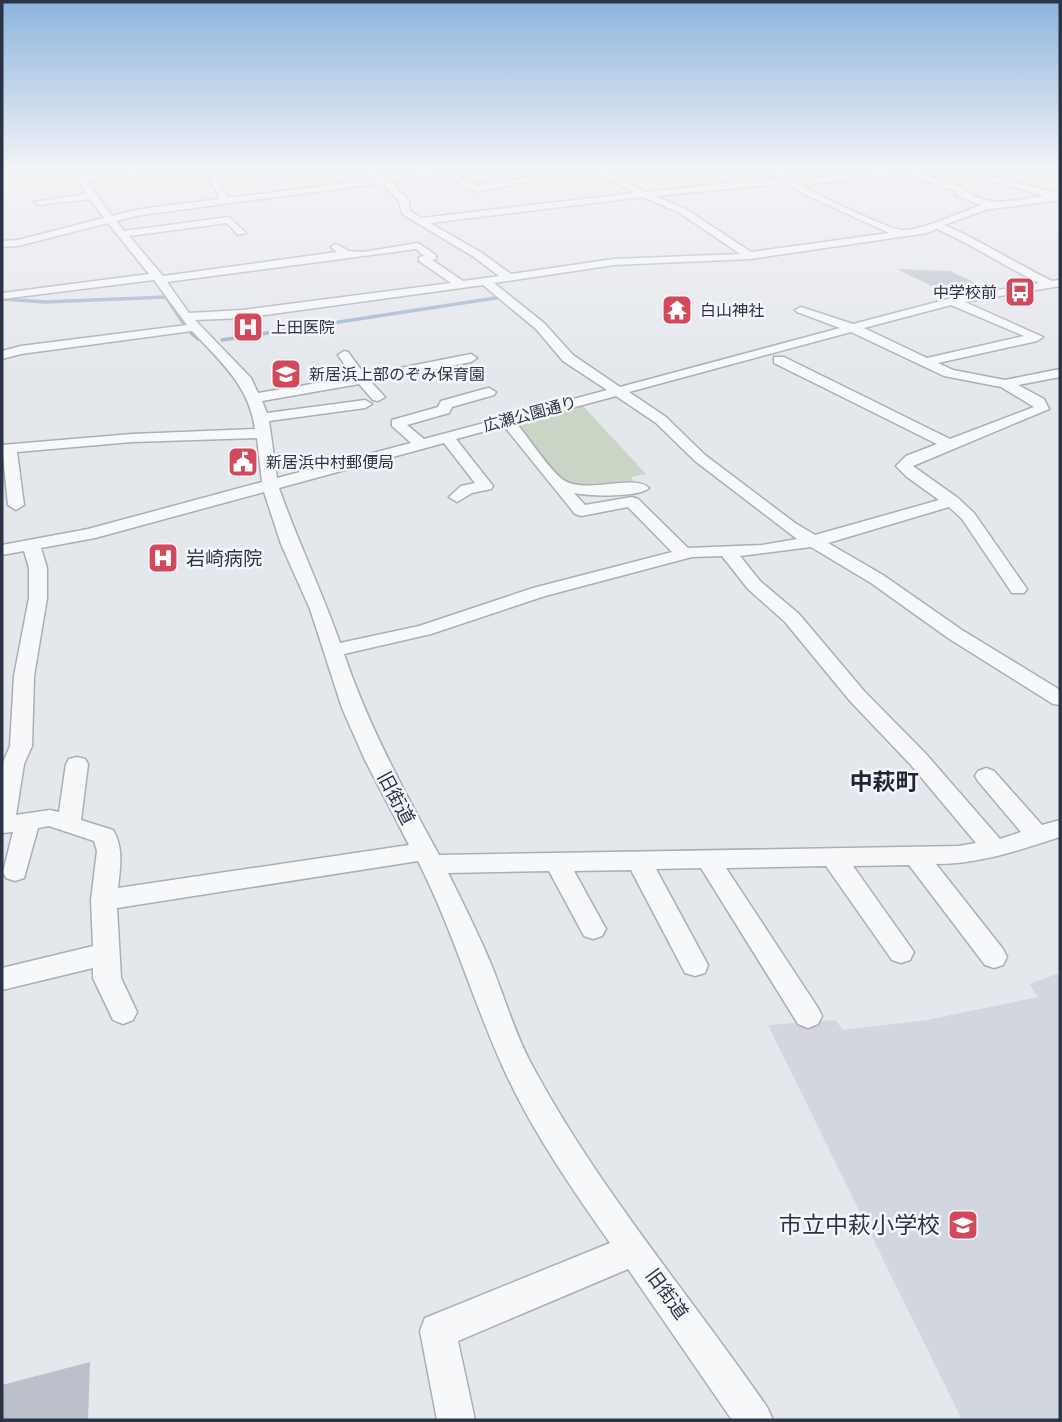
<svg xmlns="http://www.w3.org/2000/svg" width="1062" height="1422" viewBox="0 0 1062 1422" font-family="Cabin,'Noto Sans JP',sans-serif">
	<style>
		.built { fill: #d2d6de }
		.green { fill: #c9d6c5 }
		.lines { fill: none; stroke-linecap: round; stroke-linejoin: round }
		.stream { stroke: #9fb4cc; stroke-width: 3.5 }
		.building { fill: #bbc0ca }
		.minor-casing { stroke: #a9aeb7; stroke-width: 3 }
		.minor { fill: #f7f8fa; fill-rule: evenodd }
		.labels { text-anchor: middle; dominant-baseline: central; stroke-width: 5; stroke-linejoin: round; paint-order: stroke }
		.far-poi-label { font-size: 16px; fill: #2b3445; stroke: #f4f6f9; text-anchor: start }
		.far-street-label { font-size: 16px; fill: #2b3445; stroke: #f4f6f9 }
		.poi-label { font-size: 19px; fill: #2b3445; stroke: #f4f6f9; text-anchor: start }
		.street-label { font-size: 19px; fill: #2b3445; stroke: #f4f6f9 }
		.quarter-label { font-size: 23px; font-weight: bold; fill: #1d2536; stroke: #f4f6f9 }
		.near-poi-label { font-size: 23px; fill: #2b3445; stroke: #f4f6f9; text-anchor: end }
	</style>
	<rect width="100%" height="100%" fill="#e4e7ec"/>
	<path class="built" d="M1060,973V1420H962L768,1025L835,1020L843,1030L927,1020L1038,997L1029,984Z"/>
	<path class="green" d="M582,405L646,474L631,477L636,485L587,488L565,483L515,422Z"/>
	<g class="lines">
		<path class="stream" d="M2,299L45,302L166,297L186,327
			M189,331L198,339
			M222,340L502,297"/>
	</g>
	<path class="building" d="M897,269L950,271L984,287L946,293Z
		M90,1362L88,1420H2V1385Z"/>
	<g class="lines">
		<g class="minor-casing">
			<path id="minor" d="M72,168H80L84,176L173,168H202L86,181L112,216L141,209L220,199L208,176L212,173L216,176L228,198L376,179L364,168H373L385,178L446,168L434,173L456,175L476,185L526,178L530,181L477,192L451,179L423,176L391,182L409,201L410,211L422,218L634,193L589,168H599L646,192L779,178L773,173L777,170L794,180L914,168H940L918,172L962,187C986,209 1012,201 1044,196L948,168H962L1060,194V200L985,210L944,225C982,241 1015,263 1052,281L1060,280V286L965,302L1043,337L1037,341L938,363L953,370L1005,380L1060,369V377L1018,385L1044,399L1049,409L913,466L958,498L974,513L1027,589L1024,593H1012L962,519L949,507L828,543L883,575L962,630L1060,690V705L1053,704L948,638L871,583L811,547L740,556L760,581L799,614L864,691L926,754L1000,839L1021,832L978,781L975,776L978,771L986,768L994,771L1042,825L1060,820V837C1020,850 980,864 936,864L1003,949L1007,957L1003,965L994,968L985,965L909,865L853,866L914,952L910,960L901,963L892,960L826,866L726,868L818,1008L822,1016L818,1024L808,1028L798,1024L701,868L656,869L708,965L705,973L695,976L685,973L631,870L574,871L606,929L602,936L593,939L584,936L549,871L448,873C463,903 478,933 491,964C505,998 515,1035 533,1067C598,1188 689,1294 767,1407L773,1420H732L628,1269L458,1341L475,1420H437L420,1331L425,1318L610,1243C572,1189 534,1134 506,1074C474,1005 453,930 418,861L117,908L121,978L137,1012L133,1020L123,1024L113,1020L93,978V968L2,990V968L93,946L91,900L97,851L94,841L49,826L38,828L24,878L15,881L6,878L3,872L13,832L2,833V765L10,746L14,676L29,598V568L24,551L2,555V545L88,529L262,482L257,438L132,442L17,452L24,505L16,510L8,505L2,445L132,434L255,429C250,387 220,361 192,331L21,354L2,359V351L21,346L187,325L154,280L2,299V293L149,274L108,223L18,246L2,247V241L18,240L104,218L90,199L39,205L34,202L86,194ZM910,173L911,176L956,191V195L981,205C957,213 927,229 904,230C891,231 816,194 801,185ZM382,183L399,201L402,214L474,257L499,276L463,281L432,260L436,259V255L418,243L363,252L349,251L336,244L331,247L337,252L163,276L129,236L227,223L238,235L246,233L229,217L124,231L116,221L141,215ZM786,183L804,194L889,233L751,252L686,209L655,196ZM643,197L680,213L740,254L614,259L511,274L482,253L430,223ZM937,229C973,245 1004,266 1039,283L952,298L853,324L801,307L795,310L797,312L840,328L620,387L573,355L544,323L494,283L614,265L750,259L927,233ZM416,249L424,256L419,257V261L451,283L243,310L189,313L167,282ZM483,285L536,329L563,361L607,390L424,439L407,425L449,413L452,407L494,395L496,392L489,388L484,389L441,401L438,407L392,420V426L411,443L277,478L269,421L365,408L372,404L365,400L267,413L262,401L359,384L373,400L378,401L385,397L371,382L471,362L477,358L471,354L365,375L348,352L344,351L338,355L353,377L258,393L251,378L195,320L243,318ZM951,305L1024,336L927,358L864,328ZM851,332L944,376L1001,387L1034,407L950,439L784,357H774V363L937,444L906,456L896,466L907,477L939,500L815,535L795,523L705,455L666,417L629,392ZM616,396L656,423L695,461L797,539L762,545L688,548L638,499L632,497L585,505L574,493C589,496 638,498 649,488C633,473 584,496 562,479C548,468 529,438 516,423ZM504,426L575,514L581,516L628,507L672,552L533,588L419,626L340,643C322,591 297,540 279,488L444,443L475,483L461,486L449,497L457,502L472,493L491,489L493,486L456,439ZM264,492L281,544L310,609L342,708L364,758L409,845L118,888C120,868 124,848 113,830L81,820L88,764L85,759L77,757L69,759L66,764L59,812L50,810L16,815L24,764L32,746L34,676L47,598V568L41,548L95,538ZM722,556L748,589L785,622L850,701L910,764L976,843L959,846L439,855C403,789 368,725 344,654L431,634L545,596L692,557Z"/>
		</g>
		<use href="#minor" class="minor"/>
	</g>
	<linearGradient id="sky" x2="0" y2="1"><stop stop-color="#8bb4dd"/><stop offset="0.46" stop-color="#f3f4f6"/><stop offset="1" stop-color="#f3f4f6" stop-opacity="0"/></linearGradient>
	<rect width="1062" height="367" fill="url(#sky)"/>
	<defs>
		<g id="bus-square" transform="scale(1.575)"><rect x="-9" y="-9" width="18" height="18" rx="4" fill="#d1495b" stroke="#f4f6f9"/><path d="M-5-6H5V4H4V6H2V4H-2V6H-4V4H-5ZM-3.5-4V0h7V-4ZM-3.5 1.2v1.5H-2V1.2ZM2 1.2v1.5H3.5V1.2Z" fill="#fff"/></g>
		<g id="temple-square" transform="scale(1.575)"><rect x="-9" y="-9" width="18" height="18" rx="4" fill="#d1495b" stroke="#f4f6f9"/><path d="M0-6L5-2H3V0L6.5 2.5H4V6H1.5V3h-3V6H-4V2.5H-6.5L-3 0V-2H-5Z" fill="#fff"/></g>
		<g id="hospital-square" transform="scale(1.575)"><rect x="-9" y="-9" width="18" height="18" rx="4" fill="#d1495b" stroke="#f4f6f9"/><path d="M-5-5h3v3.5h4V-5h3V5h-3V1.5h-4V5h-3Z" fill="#fff"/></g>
		<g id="school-square" transform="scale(1.575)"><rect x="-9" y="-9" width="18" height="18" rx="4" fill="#d1495b" stroke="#f4f6f9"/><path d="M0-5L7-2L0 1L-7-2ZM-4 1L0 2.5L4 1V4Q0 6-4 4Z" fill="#fff"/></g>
		<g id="civic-square" transform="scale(1.575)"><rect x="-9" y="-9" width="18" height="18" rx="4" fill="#d1495b" stroke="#f4f6f9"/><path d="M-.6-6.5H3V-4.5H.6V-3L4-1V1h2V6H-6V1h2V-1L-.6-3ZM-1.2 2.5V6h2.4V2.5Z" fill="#fff"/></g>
	</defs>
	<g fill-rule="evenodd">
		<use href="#bus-square" x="1020" y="292"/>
		<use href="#temple-square" x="677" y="310"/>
		<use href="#hospital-square" x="248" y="327"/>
		<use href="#school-square" x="286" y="374"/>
		<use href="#civic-square" x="243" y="462"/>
		<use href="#hospital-square" x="163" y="558"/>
		<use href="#school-square" x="963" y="1225"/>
	</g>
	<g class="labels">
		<g class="far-poi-label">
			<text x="997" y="292" text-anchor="end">中学校前</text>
			<text x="700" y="310">白山神社</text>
			<text x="271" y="327">上田医院</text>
			<text x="309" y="374">新居浜上部のぞみ保育園</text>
			<text x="266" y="462">新居浜中村郵便局</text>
		</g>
		<g class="far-street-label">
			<text transform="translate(530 414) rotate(-15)">広瀬公園通り</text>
		</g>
		<g class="poi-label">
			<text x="186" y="558">岩崎病院</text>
		</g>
		<g class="street-label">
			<text transform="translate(396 798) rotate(62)">旧街道</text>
			<text transform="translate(667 1294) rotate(54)">旧街道</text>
		</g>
		<g class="quarter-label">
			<text x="884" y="782">中萩町</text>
		</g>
		<g class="near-poi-label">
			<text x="940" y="1225">市立中萩小学校</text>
		</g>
	</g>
	<rect width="1062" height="1422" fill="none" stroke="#2b3445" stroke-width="7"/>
</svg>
